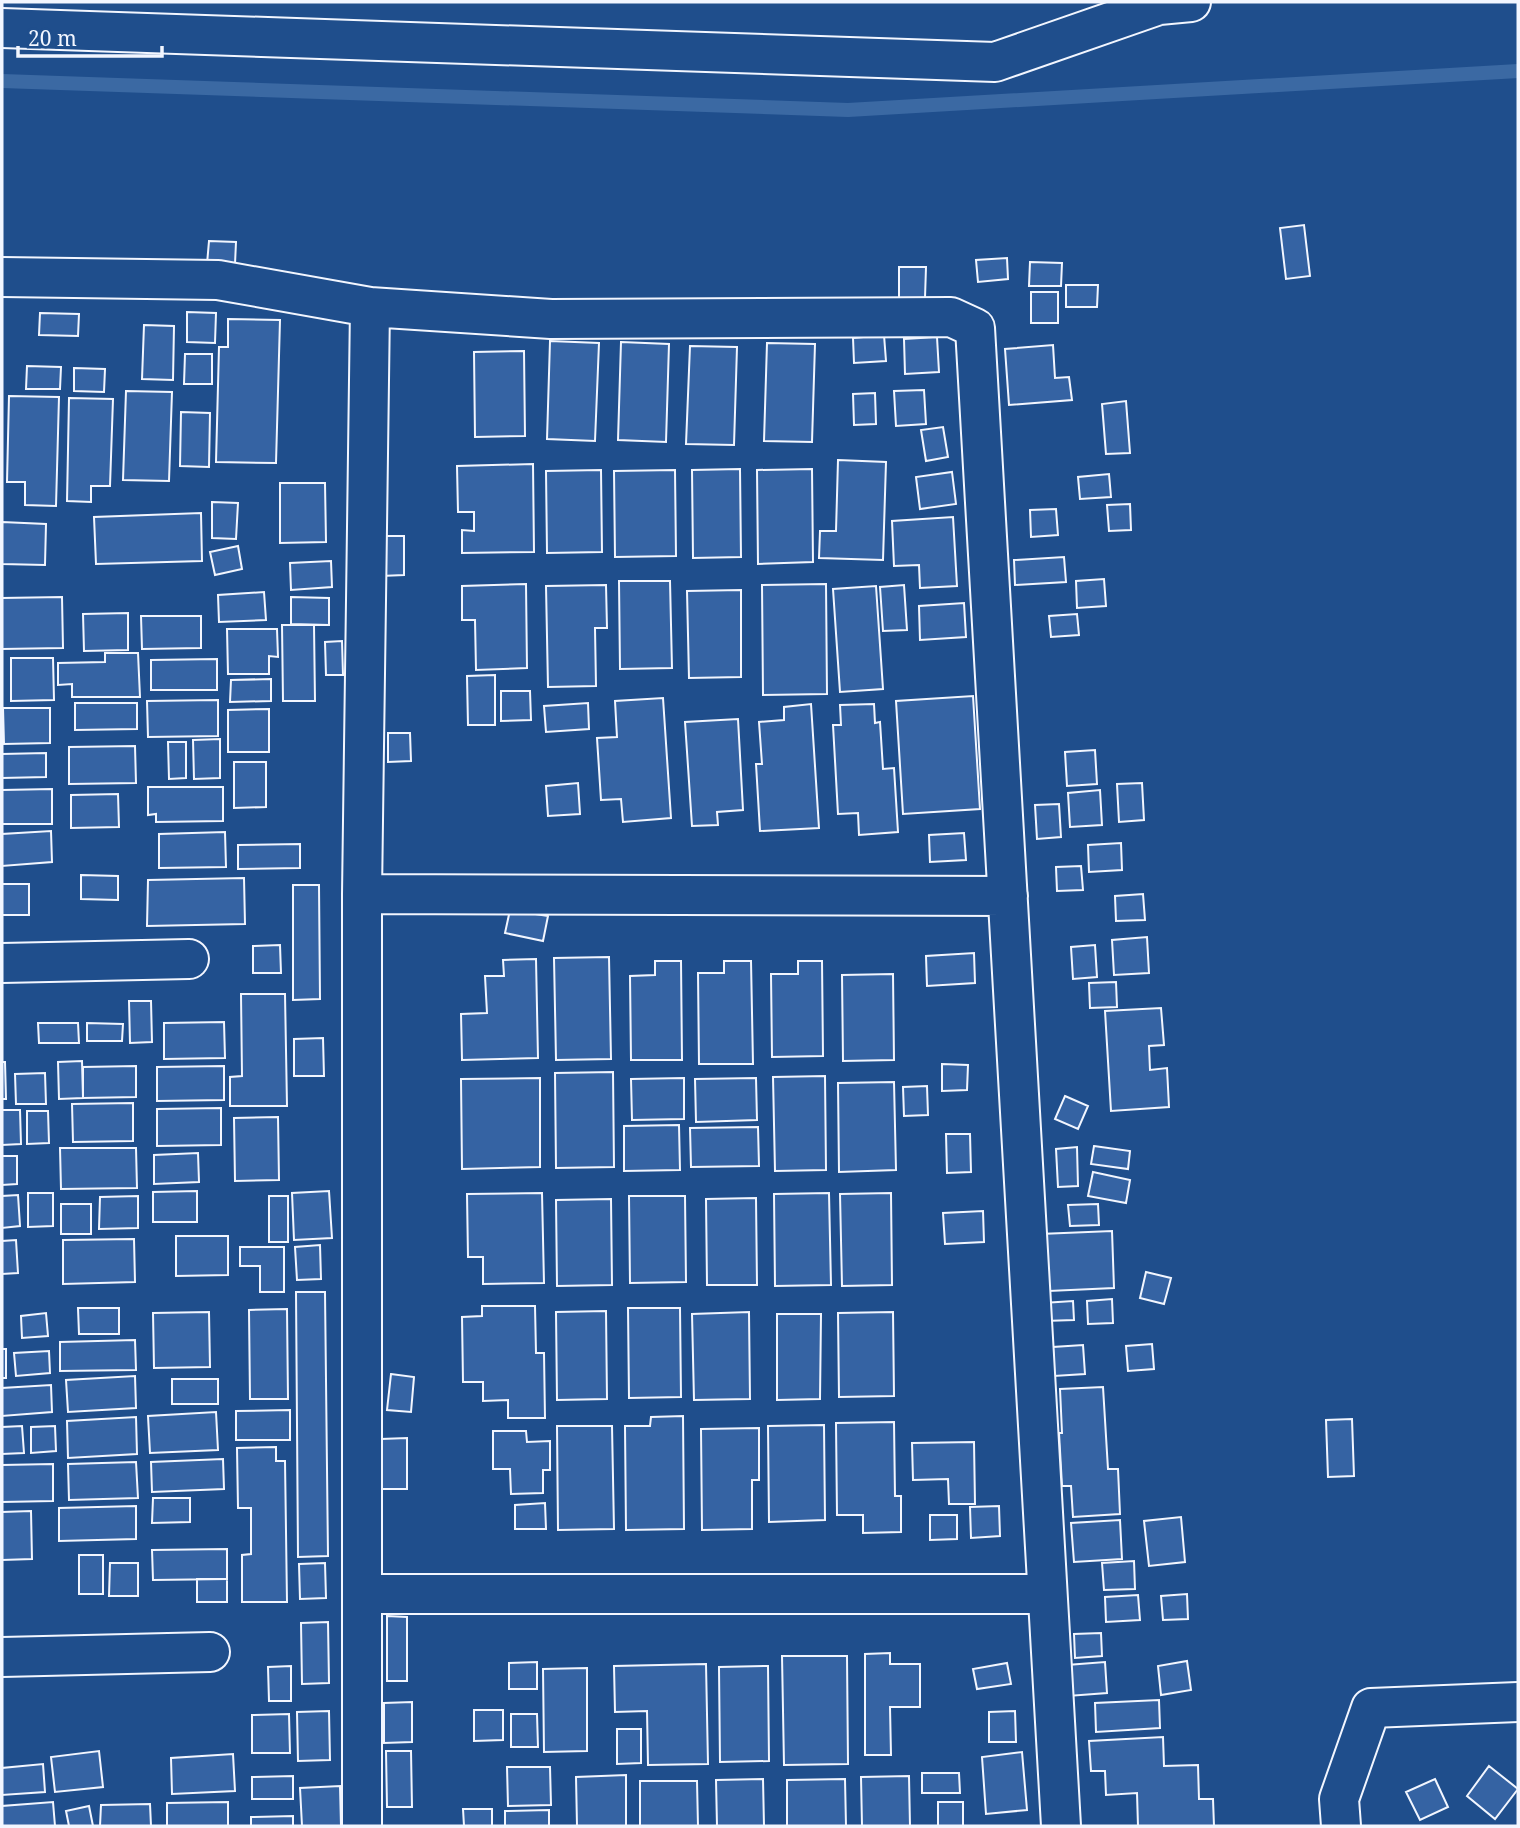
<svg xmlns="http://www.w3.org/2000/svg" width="1520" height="1828" viewBox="0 0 1520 1828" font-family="'Noto Serif',serif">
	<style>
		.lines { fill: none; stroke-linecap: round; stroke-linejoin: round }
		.stream { stroke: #3b69a3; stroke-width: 14 }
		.building { fill: #3563a3; stroke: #f2f6ff; stroke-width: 2 }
		.minor-casing { stroke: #f2f6ff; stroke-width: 42 }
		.minor { stroke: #1f4e8c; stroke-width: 38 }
	</style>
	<rect width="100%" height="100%" fill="#1f4e8c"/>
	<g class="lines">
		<path class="stream" d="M2,81L848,110L1518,71"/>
	</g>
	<path class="building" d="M1304,225L1310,276L1286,279L1280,228Z
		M209,241L236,242L235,264H207Z
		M1007,258L1008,279L978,282L976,260Z
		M1030,262L1062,263L1061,286H1029Z
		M899,267H926L925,298H899Z
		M1066,285H1098L1097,307H1066Z
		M1031,292H1058V323H1031Z
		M187,312L216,313L215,343L187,342Z
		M40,313L79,314L78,336L39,335Z
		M228,319L280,320L276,463L216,462L219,347H228Z
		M144,325L174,326L173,380L142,379Z
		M884,335L886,361L854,363L853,338Z
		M937,337L939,372L905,374L904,339Z
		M550,341L599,343L595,441L547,439Z
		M621,342L669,344L666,442L618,440Z
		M767,343L815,344L812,442L764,441Z
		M1053,345L1055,378L1069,377L1072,400L1009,405L1005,349Z
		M690,346L737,347L734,445L686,444Z
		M524,351L525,436L475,437L474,352Z
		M185,354H212V384H184Z
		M27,366L61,367L60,389H26Z
		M74,368L105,369L104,392L74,391Z
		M924,390L926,424L896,426L894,391Z
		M126,391L172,392L169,481L123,480Z
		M875,393L876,424L854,425L853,394Z
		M9,396L59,397L56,506L25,505V482H7Z
		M69,398L113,399L110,486H91V502L67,501Z
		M1126,401L1130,453L1106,454L1102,404Z
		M181,412L210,413L209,467L180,466Z
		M943,427L948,457L926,461L921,430Z
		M838,460L886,462L883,560L819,558L820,531H836Z
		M533,464L534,552L462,553V530L474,531V512H458L457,466Z
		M740,469L741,557L693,558L692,470Z
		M812,469L813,562L758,564L757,470Z
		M601,470L602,552L547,553L546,471Z
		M675,470L676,556L615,557L614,471Z
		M952,472L956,504L920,509L916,477Z
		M1109,474L1111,497L1080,499L1078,477Z
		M280,483H325L326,542L280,543Z
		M212,502L238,503L236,539L212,538Z
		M1130,504L1131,530L1109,531L1107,505Z
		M1056,509L1058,535L1031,537L1030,510Z
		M201,513L202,561L96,564L94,517Z
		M953,517L957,586L920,588L919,565L894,566L892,521Z
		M2,522L46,524L45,565L2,564Z
		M380,536H404V575L381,576Z
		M238,546L242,569L215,575L210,552Z
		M1064,557L1066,582L1015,585L1014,560Z
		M331,561L332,587L291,590L290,563Z
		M1104,579L1106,606L1077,608L1076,581Z
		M619,581H670L672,668L620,669Z
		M526,584L527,668L476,670L475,620H462V586Z
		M826,584L827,694L763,695L762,585Z
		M606,585L607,628H595L596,686L548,687L546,586Z
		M904,585L907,630L883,631L880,587Z
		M876,586L883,689L840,692L833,589Z
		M741,590V677L689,678L687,591Z
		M264,592L266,620L219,622L218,595Z
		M62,597L63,648L2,649V598Z
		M291,597L329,598V625L291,624Z
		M964,603L966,637L920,640L919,606Z
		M128,613V650L84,651L83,614Z
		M1077,614L1079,635L1051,637L1049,616Z
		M141,616H201V648L142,649Z
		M282,625H314L315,701H283Z
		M227,629H277L278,657L269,656V674H228Z
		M342,641L343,675H326L325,642Z
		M105,653H138L140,697H72V684L58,685V663L105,662Z
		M11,658H53L54,700L11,701Z
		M217,659V690H151V660Z
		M495,675V725H468L467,676Z
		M271,679V701L230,702L231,680Z
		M501,691H530L531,720L501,721Z
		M973,696L980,809L903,814L896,701Z
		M663,698L671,818L623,822L621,799L601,800L597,738L617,737L615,701Z
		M218,700V736L148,737L147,701Z
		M75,703H137V729L75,730Z
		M588,703L589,729L546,732L544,706Z
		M811,704L819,828L760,831L756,764H762L759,722L784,720V707Z
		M874,704L875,723L880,722L883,769L894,768L898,832L859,835L858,813L838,814L833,725H841L840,705Z
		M3,708H50V743L4,744Z
		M269,709V752H228V710Z
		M738,719L743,810L717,812L718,825L692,826L685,722Z
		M388,733H410L411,761L388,762Z
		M220,739V778L194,779L193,740Z
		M168,742H186V778L169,779Z
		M135,746L136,783L69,784V747Z
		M1095,750L1097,784L1067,786L1065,752Z
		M46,753V777L2,778V754Z
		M234,762H266V807L234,808Z
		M578,783L580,814L548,816L546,786Z
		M1142,783L1144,820L1119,822L1117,784Z
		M148,787H223V821L156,822V814L148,815Z
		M52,789V824H2V790Z
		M1100,790L1102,825L1070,827L1068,793Z
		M118,794L119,827L71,828V795Z
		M1059,804L1061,837L1037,839L1035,805Z
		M51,831L52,862L2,866V834Z
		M225,832L226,867L159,868V834Z
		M964,833L966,860L930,862L929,835Z
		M1121,843L1122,870L1089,872L1088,845Z
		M300,844V868L238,869V845Z
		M1081,866L1083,890L1057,891L1056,867Z
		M81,875L118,876V900L81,899Z
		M244,878L245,924L147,926L148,880Z
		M2,884H29V915H2Z
		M293,885H319L320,999L293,1000Z
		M1143,894L1145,920L1116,921L1115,896Z
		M510,910L548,916L543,941L505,933Z
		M1147,937L1149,973L1114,975L1112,940Z
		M280,945L281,973H253V946Z
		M1095,945L1097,977L1073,979L1071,947Z
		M974,953L975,983L927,986L926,956Z
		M609,957L611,1059L556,1060L554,958Z
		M536,959L538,1058L462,1060L461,1014L487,1013L485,976H504L503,960Z
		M655,961H681L682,1060H631L630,976L655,975Z
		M724,961H751L753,1064H699L698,973H724Z
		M798,961H822L823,1056L772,1057L771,974H798Z
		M893,974L894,1060L843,1061L842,975Z
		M1116,982L1117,1007L1090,1008L1089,983Z
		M241,994H285L287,1106H230V1077L242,1076Z
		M129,1001H151L152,1042L130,1043Z
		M1161,1008L1164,1045L1149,1046L1150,1070L1167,1068L1169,1107L1111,1111L1105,1011Z
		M224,1022L225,1058L164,1059V1023Z
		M38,1023H78L79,1043H39Z
		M87,1023L123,1024L122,1041H87Z
		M323,1038L324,1076H294V1039Z
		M82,1061L83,1098L59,1099L58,1062Z
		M2,1062H5L6,1099H2Z
		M942,1064L968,1065L967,1090L942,1091Z
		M136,1066V1097L83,1098V1067Z
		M224,1066V1100L157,1101V1067Z
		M613,1072L614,1167L556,1168L555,1073Z
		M45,1073L46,1104H16L15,1074Z
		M825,1076L826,1170L775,1171L773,1077Z
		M540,1078V1167L462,1169L461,1079Z
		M684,1078V1119L632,1120L631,1079Z
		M756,1078L757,1120L696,1122L695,1079Z
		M894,1082L896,1170L839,1172L838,1083Z
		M927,1086L928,1115L904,1116L903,1087Z
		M1065,1096L1088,1106L1078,1129L1055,1119Z
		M133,1103V1141L73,1142L72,1104Z
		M221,1108V1145L157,1146V1109Z
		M2,1110H20L21,1144L2,1145Z
		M27,1111H48L49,1143L27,1144Z
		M278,1117L279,1180L235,1181L234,1118Z
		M679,1125L680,1170L624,1171V1126Z
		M758,1127L759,1166L691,1167L690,1128Z
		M946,1134H970L971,1172L947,1173Z
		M1094,1146L1130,1151L1128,1169L1091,1164Z
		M1077,1147L1078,1186L1058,1187L1056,1149Z
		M60,1148H136L137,1188L61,1189Z
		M198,1153L199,1182L154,1184V1155Z
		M2,1156H17V1184L2,1185Z
		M1093,1172L1130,1180L1126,1203L1088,1196Z
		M197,1191V1222H153V1192Z
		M329,1191L332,1238L294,1240L292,1193Z
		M28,1193H53V1226L28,1227Z
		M542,1193L544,1283L483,1284V1257H468L467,1194Z
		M829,1193L831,1285L775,1286L774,1194Z
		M891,1193L892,1285L842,1286L840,1194Z
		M18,1195L20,1226L2,1228V1196Z
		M138,1196V1228L99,1229L100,1197Z
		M269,1196H288V1242H269Z
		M629,1196H685L686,1282L630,1283Z
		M756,1198L757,1285H707L706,1199Z
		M611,1199L612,1285L557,1286L556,1200Z
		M61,1204H91V1234H61Z
		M1098,1204L1099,1225L1070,1226L1068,1205Z
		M983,1211L984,1242L945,1244L943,1213Z
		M1112,1231L1114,1288L1049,1291L1040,1234Z
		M176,1236H228V1275L176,1276Z
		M134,1239L135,1282L63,1284V1240Z
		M16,1240L18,1273L2,1274V1241Z
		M320,1245L321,1279L297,1280L295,1247Z
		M240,1247H284V1292H260V1266H240Z
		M1146,1272L1171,1278L1164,1304L1140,1298Z
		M296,1292H325L328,1556L298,1557Z
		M1112,1299L1113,1323L1088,1324L1087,1301Z
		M1073,1301L1074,1320L1044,1321L1043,1303Z
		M482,1306H535L536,1353H544L545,1418H508V1400L483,1401V1382H463L462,1317L482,1316Z
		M78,1308H119V1334H79Z
		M628,1308H680L681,1397L629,1398Z
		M287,1309L288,1399H250L249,1310Z
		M606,1311L607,1399L557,1400L556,1312Z
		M209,1312L210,1367L154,1368L153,1313Z
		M749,1312L750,1399L694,1400L692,1314Z
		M893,1312L894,1396L839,1397L838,1313Z
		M46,1313L48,1336L22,1338L21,1316Z
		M777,1314H821L820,1399L777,1400Z
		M135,1340L136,1370L60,1371V1342Z
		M1152,1344L1154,1369L1128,1371L1126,1346Z
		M1083,1345L1085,1374L1054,1376L1053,1347Z
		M2,1349H6V1378H2Z
		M49,1351L50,1373L16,1376L14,1353Z
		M391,1374L414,1377L411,1412L387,1410Z
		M135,1376L136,1408L68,1412L66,1380Z
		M172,1379H218V1404H172Z
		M51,1385L52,1412L2,1416V1388Z
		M1103,1387L1108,1469H1118L1120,1514L1073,1517L1071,1486H1062L1059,1433H1062L1060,1389Z
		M290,1410V1440H236V1411Z
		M216,1412L218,1450L150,1453L148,1416Z
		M683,1416L684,1529L626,1530L625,1426H650L651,1417Z
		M136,1417L137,1454L68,1458L67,1421Z
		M1352,1419L1354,1476L1328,1477L1326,1420Z
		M894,1422L895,1496H901V1532L863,1533V1515H837L836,1423Z
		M824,1425L825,1520L769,1522L768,1426Z
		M22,1426L24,1453L2,1454V1427Z
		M55,1426L56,1451L31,1453V1427Z
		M557,1426H612L614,1529L558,1530Z
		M759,1428V1480H752V1529L702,1530L701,1429Z
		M493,1431H526L527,1442L550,1441V1470H543V1493L511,1494L510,1469H493Z
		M407,1438V1489H382L381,1439Z
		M974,1442L975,1504H949L948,1479L913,1480L912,1443Z
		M276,1447V1461H285L287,1602H242V1555L251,1554V1508H238L237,1448Z
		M223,1459L224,1489L152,1492L151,1462Z
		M136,1462L138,1498L69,1500L68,1464Z
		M53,1464V1501L2,1502V1465Z
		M153,1498H190V1522L152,1523Z
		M545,1503L546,1529H515V1505Z
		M136,1506V1539L59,1541V1508Z
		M999,1506L1000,1536L971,1538L970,1507Z
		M31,1511L32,1559L2,1560V1512Z
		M930,1515H957V1539L930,1540Z
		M1181,1517L1185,1562L1149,1566L1144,1521Z
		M1120,1520L1122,1559L1074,1562L1071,1523Z
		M227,1549V1579L153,1580L152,1550Z
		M79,1555H103V1594H79Z
		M1134,1561L1135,1589L1104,1590L1102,1563Z
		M110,1563H138V1596H109Z
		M325,1563L326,1598L300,1599L299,1564Z
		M197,1579H227V1602H197Z
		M1187,1594L1188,1619L1163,1620L1161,1596Z
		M1138,1595L1140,1620L1106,1622L1105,1597Z
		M387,1616L407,1617V1681H387Z
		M328,1622L329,1683L302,1684L301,1623Z
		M1101,1633L1102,1656L1075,1658L1074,1634Z
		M890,1653V1664H920V1707H890L891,1755H865V1654Z
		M782,1656H847L848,1764L784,1765Z
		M1187,1661L1191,1690L1161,1695L1158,1666Z
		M537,1662V1689H509V1663Z
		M1105,1662L1107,1693L1068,1696L1067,1665Z
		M1007,1663L1011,1684L977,1689L973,1669Z
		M706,1664L708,1764L648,1765L647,1711L615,1712L614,1666Z
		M291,1666V1701H269L268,1667Z
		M768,1666L769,1761L720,1762L719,1667Z
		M587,1668V1751L544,1752L543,1669Z
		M1159,1700L1160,1728L1096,1732L1095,1703Z
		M412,1702V1742L384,1743V1703Z
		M474,1710H503V1740L474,1741Z
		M329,1711L330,1760L298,1761L297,1712Z
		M1015,1711L1016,1742H989V1712Z
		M289,1714L290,1753H252V1715Z
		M511,1714H537L538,1747H511Z
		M617,1729H641V1763L617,1764Z
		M1163,1737L1164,1766L1198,1765L1199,1799H1213L1214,1826H1138L1137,1793L1106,1795L1105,1771H1091L1089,1741Z
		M99,1751L103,1787L55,1792L51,1757Z
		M386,1751H411L412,1807H387Z
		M1022,1752L1027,1810L986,1814L982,1757Z
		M233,1754L235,1791L172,1794L171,1758Z
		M43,1764L45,1792L2,1795V1768Z
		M1489,1766L1518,1789L1495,1819L1467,1796Z
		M507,1767H550L551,1805L508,1806Z
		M922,1773H959L960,1793H922Z
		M626,1775V1826H577L576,1777Z
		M293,1776V1799H252V1777Z
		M909,1776L910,1826H862L861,1777Z
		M763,1779L764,1826H717L716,1780Z
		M845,1779L846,1826H787V1780Z
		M1435,1779L1448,1807L1420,1820L1406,1792Z
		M640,1781H697L698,1826H640Z
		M340,1786L341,1826H302L300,1788Z
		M53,1802L55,1826H2V1806Z
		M228,1802V1826H167V1803Z
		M938,1802H963V1826H938Z
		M150,1804L151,1826H100L101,1805Z
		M89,1806L93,1826H69L66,1811Z
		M463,1809H492V1826H464Z
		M549,1810V1826H505V1811Z
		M293,1816V1826H251V1817Z"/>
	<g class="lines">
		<g class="minor-casing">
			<path id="minor" d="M2,28L995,62L1159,5L1191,2
				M2,277L218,280L370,307L551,319L951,317L975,328L1061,1826
				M362,894L1008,896
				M2,963L189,959
				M362,1594H1047
				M2,1657L210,1652
				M362,1826V894L370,307
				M1341,1826L1339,1799L1371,1708L1518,1702"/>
		</g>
		<use href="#minor" class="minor"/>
	</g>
	<rect width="1520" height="1828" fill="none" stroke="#f2f6ff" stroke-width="7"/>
	<path d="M18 46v10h144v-10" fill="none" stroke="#f2f6ff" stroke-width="3.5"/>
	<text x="28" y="46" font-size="21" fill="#f2f6ff" stroke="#1f4e8c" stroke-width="5" paint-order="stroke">20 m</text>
</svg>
